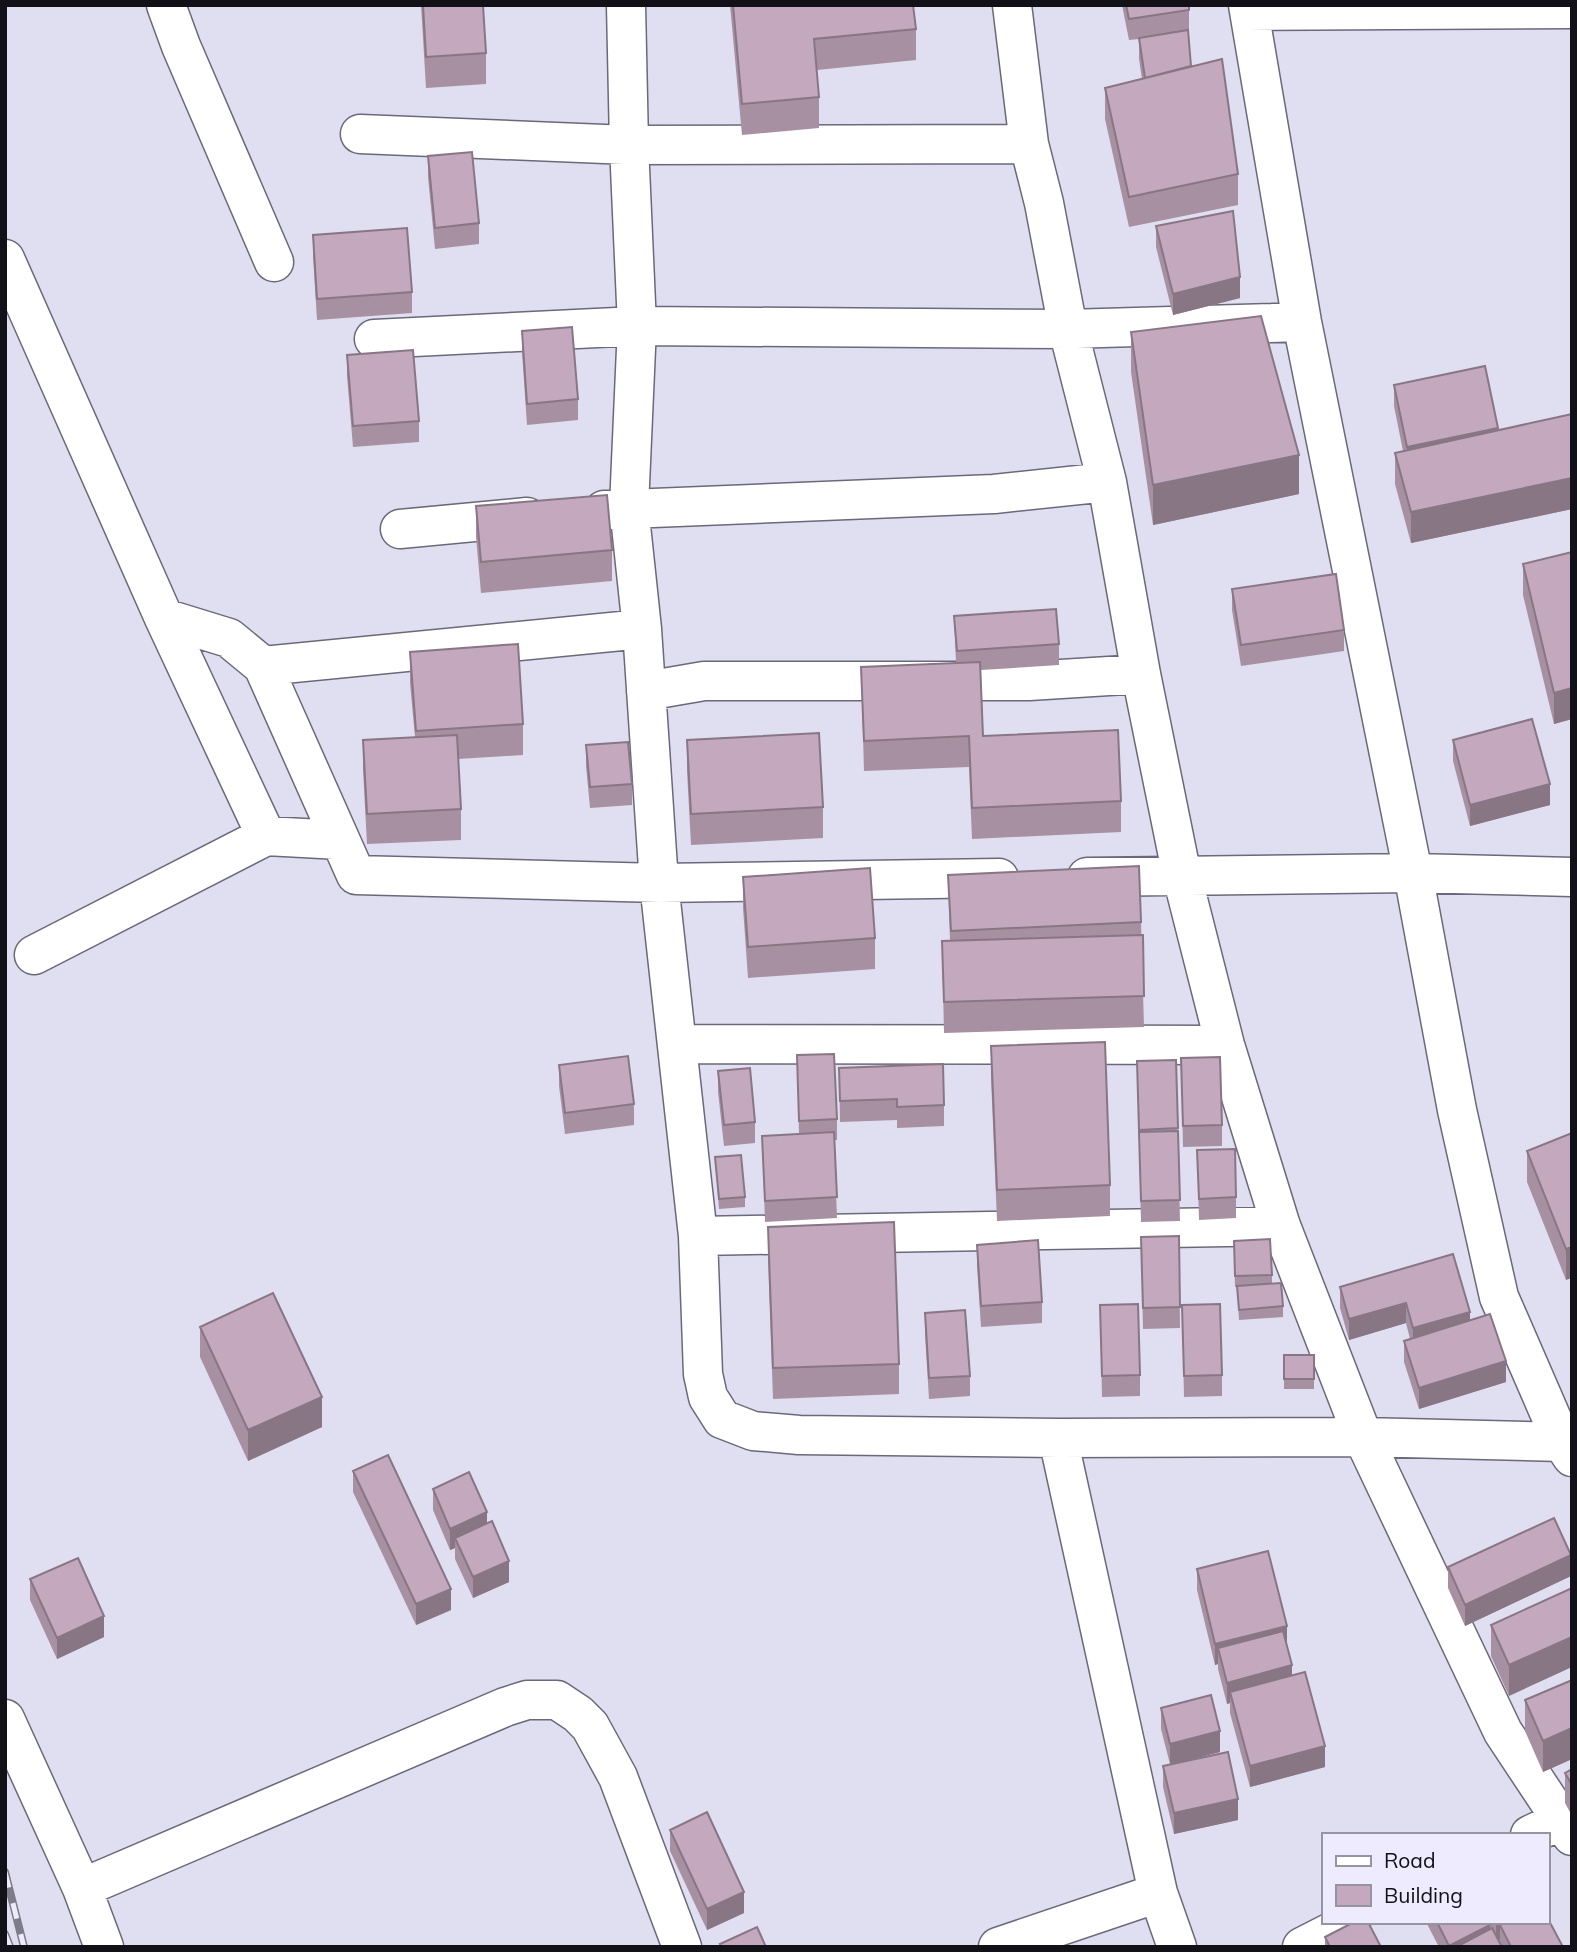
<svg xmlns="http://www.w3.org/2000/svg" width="1577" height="1952" viewBox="0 0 1577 1952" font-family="Mulish,sans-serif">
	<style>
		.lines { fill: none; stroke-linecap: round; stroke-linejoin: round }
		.minor-casing { stroke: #6b6879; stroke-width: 41 }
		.minor { stroke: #fff; stroke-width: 38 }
		.rail-casing { stroke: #7e7c89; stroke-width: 8 }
		.rail { stroke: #eeebff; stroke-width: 5; stroke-dasharray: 16; stroke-linecap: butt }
		.wall { fill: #a890a3 }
		.shaded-wall { fill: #887685 }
		.building { fill: #c3a8be; stroke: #887685; stroke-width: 2 }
	</style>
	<rect width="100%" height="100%" fill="#e0def1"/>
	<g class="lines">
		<g class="minor-casing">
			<path id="minor" d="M166,5L181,46L274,262
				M626,5L629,145L637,326L629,507L642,629L659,883L698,1236L703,1374L708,1397L722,1419L753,1431L799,1435L1058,1438L1363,1437L1562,1442
				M1012,5L1029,144L1044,203L1068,329L1107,482L1141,674L1182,876L1225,1045L1281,1226L1363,1437L1503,1732L1572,1836
				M1248,5L1302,322L1413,873L1457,1110L1499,1297L1562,1442L1572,1457
				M1249,11L1572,9
				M360,134L629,145L1029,144
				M5,259L164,618L266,836
				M374,339L637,326L1068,329L1302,322
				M604,510L994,494L1107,482
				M400,529L527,517
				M164,618L229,638L263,666L356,875L659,883L999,878
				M263,666L642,629
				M646,691L704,681H1029L1141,674
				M1087,877L1413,873L1572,877
				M34,955L266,836L340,840
				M679,1044L1225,1045
				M698,1236L1281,1226
				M1058,1438L1158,1893L1177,1947
				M5,1719L82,1888L104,1947
				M1530,1835L1561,1820
				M82,1888L505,1707L527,1700H557L578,1714L590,1726L618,1777L682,1947
				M998,1947L1158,1893
				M1302,1947L1351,1922"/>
		</g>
		<use href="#minor" class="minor"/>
		<g class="rail-casing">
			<path id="rail" d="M5,1872L24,1947
				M5,1934L10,1947"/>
		</g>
		<use href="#rail" class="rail"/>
	</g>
	<path class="wall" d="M421,5H483L486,53V84L426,88Z
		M730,5H913L916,29V60L817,70L819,97V128L742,135Z
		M1122,5H1189V31L1188,32L1191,66L1238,174V205L1129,227L1105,119V88L1142,79L1139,59V39L1129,40Z
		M428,156L479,223V244L435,249L428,177Z
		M1156,226L1240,298L1173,315L1156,247Z
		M313,235L412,292V313L317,320L313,256Z
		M522,331L578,399V420L527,425L522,352Z
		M1131,332L1299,494L1153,525L1131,372Z
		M347,355L419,421V442L353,447L347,376Z
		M1394,385L1498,431L1572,414V509L1411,543L1395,484V453L1403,451L1394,406Z
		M476,506L612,550V581L481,593L476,537Z
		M1572,552V719L1554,724L1523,595V564Z
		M1232,589L1344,630V651L1241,666L1232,610Z
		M954,616L1059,644V665L981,670L983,736L1121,801V832L972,839L969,767L864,771L861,667L956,663Z
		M410,652L523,724V755L458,759L461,809V840L367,844L363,770V740L415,737L410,683Z
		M687,740L823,807V838L691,845L687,771Z
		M1453,740L1550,805L1470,826L1453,761Z
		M586,745L632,784V805L590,808L586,766Z
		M948,875L1141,922L1144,1027L944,1033L942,941H950Z
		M743,877L875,938V969L748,978L743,908Z
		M991,1046L1110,1185V1216L997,1221L991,1077Z
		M797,1055L837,1119V1140H834L837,1218L765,1222L762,1136L799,1134Z
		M1181,1058L1222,1125V1146L1183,1147Z
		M1176,1060L1180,1221L1141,1222L1137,1061Z
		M559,1065L634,1104V1125L565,1134L559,1086Z
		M839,1068L944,1105V1126L897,1128V1120L840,1122Z
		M718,1071L755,1122V1143L724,1146L718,1092Z
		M1572,1133L1566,1280L1527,1182V1151Z
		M1197,1150L1236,1197V1218L1199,1220Z
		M715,1157L745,1197V1207L719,1209Z
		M768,1227L899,1364V1394L773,1399L768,1258Z
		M1179,1236L1180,1328L1143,1329L1141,1237Z
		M1234,1241L1272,1275V1284L1283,1306V1317L1239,1320L1237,1287H1235Z
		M977,1245L1042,1302V1323L981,1327L977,1266Z
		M1340,1287L1470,1320L1506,1382L1419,1409L1404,1362V1341L1410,1339L1406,1323L1349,1340L1340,1308Z
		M1100,1305L1140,1375V1396L1102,1397Z
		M1182,1305L1222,1375V1396L1184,1397Z
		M925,1313L970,1376V1396L929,1399L925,1334Z
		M200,1327L322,1427L248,1461L200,1357Z
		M1284,1355H1314V1389H1284Z
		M353,1471L451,1610L416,1625L353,1492Z
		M433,1489L487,1523L509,1582L473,1598L455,1559V1548L450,1550L433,1510Z
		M1448,1567L1571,1576L1465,1626L1448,1588Z
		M1197,1569L1287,1647L1292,1676L1325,1767L1250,1787L1230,1713V1703L1227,1704L1218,1669V1664L1215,1665L1197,1590Z
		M30,1579L104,1637L57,1659L30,1600Z
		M1572,1588L1509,1696L1491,1656V1625Z
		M1572,1680V1759L1543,1772L1525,1731V1700Z
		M1161,1708L1220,1752L1175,1763L1238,1820L1174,1834L1163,1787V1766L1170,1764L1161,1729Z
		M1572,1769V1816L1565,1803V1773Z
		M670,1830L744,1913L707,1930L670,1851Z
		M1426,1922H1547L1563,1947H1439Z
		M1325,1937L1381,1947H1325Z"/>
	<path class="shaded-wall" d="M1240,277V298L1173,315V294Z
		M1498,428V449L1407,468V447Z
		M1299,455V494L1153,525V485Z
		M1572,478V509L1411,543V512Z
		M1572,688V719L1554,724V693Z
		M1550,784V805L1470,826V805Z
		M1572,1247V1278L1566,1280V1249Z
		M1406,1303V1323L1349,1340V1319Z
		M1470,1312V1333L1413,1349V1328Z
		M1506,1361V1382L1419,1409V1388Z
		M322,1397V1427L248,1461V1430Z
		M487,1512V1533L455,1538V1548L450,1550V1529Z
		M1571,1555V1576L1465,1626V1605Z
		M509,1561V1582L473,1598V1577Z
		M451,1589V1610L416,1625V1604Z
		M104,1616V1637L57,1659V1638Z
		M1287,1626V1647L1218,1648V1664L1215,1665V1644Z
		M1572,1637V1667L1509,1696V1665Z
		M1292,1665V1686L1230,1692V1703L1227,1704V1683Z
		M1572,1728V1759L1543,1772V1741Z
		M1220,1731V1752L1170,1765V1744Z
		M1325,1746V1767L1250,1787V1766Z
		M1238,1799V1820L1174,1834V1813Z
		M744,1892V1913L707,1930V1909Z
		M1496,1922H1532L1500,1925V1939L1496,1941Z
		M1490,1925V1946L1449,1947V1946Z"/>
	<path class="building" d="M423,5H483L486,53L426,57Z
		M733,5H913L916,29L814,39L819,97L742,104Z
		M1126,5H1189V10L1129,19Z
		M1188,30L1191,66L1145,78L1139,38Z
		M1222,59L1238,174L1129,197L1105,88Z
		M472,152L479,223L435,228L428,156Z
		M1233,211L1240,277L1173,294L1156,226Z
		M407,228L412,292L317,299L313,235Z
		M1261,316L1299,455L1153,485L1131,332Z
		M572,327L578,399L527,404L522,331Z
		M413,350L419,421L353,426L347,355Z
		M1485,366L1498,428L1407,447L1394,385Z
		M1572,414V478L1411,512L1395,453Z
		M607,495L612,550L481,562L476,506Z
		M1572,552V688L1554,693L1523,564Z
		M1336,574L1344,630L1241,645L1232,589Z
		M1056,609L1059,644L957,651L954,616Z
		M518,644L523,724L416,731L410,652Z
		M980,662L983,736L1118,730L1121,801L972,808L969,736L864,741L861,667Z
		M1532,719L1550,784L1470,805L1453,740Z
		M819,733L823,807L691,814L687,740Z
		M457,735L461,809L367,814L363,740Z
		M628,742L632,784L590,787L586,745Z
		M1139,866L1141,922L951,931L948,875Z
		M870,868L875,938L748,947L743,877Z
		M1143,935L1144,996L944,1002L942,941Z
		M1105,1042L1110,1185L997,1190L991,1046Z
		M834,1054L837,1119L799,1121L797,1055Z
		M628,1056L634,1104L565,1113L559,1065Z
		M1220,1057L1222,1125L1183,1126L1181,1058Z
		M1176,1060L1178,1128L1139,1130L1137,1061Z
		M943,1064L944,1105L897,1107V1099L840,1101L839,1068Z
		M750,1068L755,1122L724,1125L718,1071Z
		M1178,1131L1180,1200L1141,1201L1139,1132Z
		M834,1132L837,1197L765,1201L762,1136Z
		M1572,1133V1247L1566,1249L1527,1151Z
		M1235,1149L1236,1197L1199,1199L1197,1150Z
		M741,1155L745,1197L719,1199L715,1157Z
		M894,1222L899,1364L773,1368L768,1227Z
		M1179,1236L1180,1307L1143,1308L1141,1237Z
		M1270,1239L1272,1275L1235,1276L1234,1241Z
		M1038,1240L1042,1302L981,1306L977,1245Z
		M1453,1254L1470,1312L1413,1328L1406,1303L1349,1319L1340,1287Z
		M1281,1283L1283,1306L1239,1310L1237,1286Z
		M273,1293L322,1397L248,1430L200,1327Z
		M1138,1304L1140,1375L1102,1376L1100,1305Z
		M1220,1304L1222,1375L1184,1376L1182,1305Z
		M965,1310L970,1376L929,1378L925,1313Z
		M1490,1314L1506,1361L1419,1388L1404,1341Z
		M1284,1355H1314V1379H1284Z
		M388,1455L451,1589L416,1604L353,1471Z
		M469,1472L487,1512L450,1529L433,1489Z
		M1554,1518L1571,1555L1465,1605L1448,1567Z
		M492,1521L509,1561L473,1577L455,1538Z
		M1268,1551L1287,1626L1215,1644L1197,1569Z
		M78,1558L104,1616L57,1638L30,1579Z
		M1572,1588V1637L1509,1665L1491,1625Z
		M1283,1631L1292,1665L1227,1683L1218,1648Z
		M1305,1672L1325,1746L1250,1766L1230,1692Z
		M1572,1680V1728L1543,1741L1525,1700Z
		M1211,1695L1220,1731L1170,1744L1161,1708Z
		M1228,1752L1238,1799L1174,1813L1163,1766Z
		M1572,1769V1785L1565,1773Z
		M707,1812L744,1892L707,1909L670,1830Z
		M1547,1917L1563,1947H1511L1500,1925L1506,1922H1547Z
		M1354,1922H1368L1381,1947H1330L1325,1937Z
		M1437,1922H1488L1490,1925L1449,1946Z
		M757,1927L766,1947H722L720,1944Z
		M1492,1928L1502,1947H1456Z"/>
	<rect width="1577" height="1952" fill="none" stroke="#121117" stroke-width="14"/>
	<rect x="1322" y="1833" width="228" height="91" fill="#eeebff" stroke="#9694a2" stroke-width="2"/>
	<rect x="1336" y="1856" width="35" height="10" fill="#ffffff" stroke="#9694a2" stroke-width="2"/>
	<text x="1384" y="1868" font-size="21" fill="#121117">Road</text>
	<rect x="1336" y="1885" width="35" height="21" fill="#c3a8be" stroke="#9694a2" stroke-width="2"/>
	<text x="1384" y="1903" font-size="21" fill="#121117">Building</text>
</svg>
